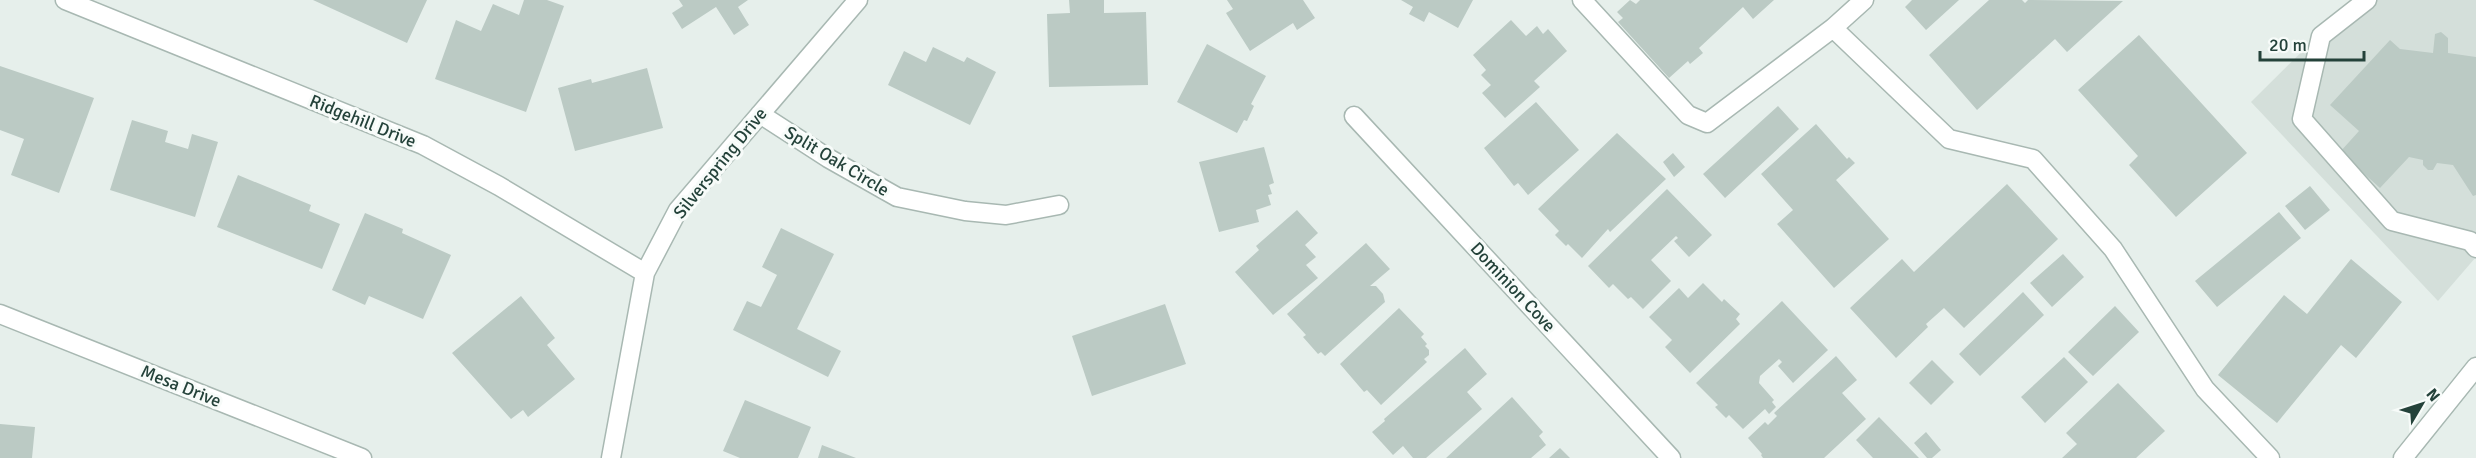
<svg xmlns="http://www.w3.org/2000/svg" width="2476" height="458" viewBox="0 0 2476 458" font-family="Signika,sans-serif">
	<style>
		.built { fill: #d4dfda }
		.building { fill: #bbcac4 }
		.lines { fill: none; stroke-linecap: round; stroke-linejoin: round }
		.minor-casing { stroke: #a8b8b2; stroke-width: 21 }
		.minor { stroke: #fff; stroke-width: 18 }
		.labels { text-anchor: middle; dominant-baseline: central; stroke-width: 6; stroke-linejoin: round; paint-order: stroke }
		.street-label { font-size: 18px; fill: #24423a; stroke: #f7fbf9 }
	</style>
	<rect width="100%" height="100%" fill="#e6efeb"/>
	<path class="built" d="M2354,0H2476V257L2438,301L2251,102Z"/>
	<path class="building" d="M313,0H427L407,43Z
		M524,0H547L564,6L526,112L435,79L456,20L481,31L493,4L519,15Z
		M679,0H748L738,7L749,25L734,35L716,7L682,29L672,13L683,6Z
		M1069,0H1104V13L1146,12L1148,85L1049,87L1047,14L1070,13Z
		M1227,0H1303L1315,18L1297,30L1293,23L1250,51L1226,13L1233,9Z
		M1401,0H1473L1458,28L1429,12L1424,22L1409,14L1413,7Z
		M1630,0L1636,4L1640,0H1774L1753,19L1743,7L1699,48L1703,53L1690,64L1688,61L1669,78L1618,22L1623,18L1617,12Z
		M1912,0H1959L1926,30L1905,7Z
		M1989,0H2022L2025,3L2028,0L2123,1L2067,52L2055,39L1977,110L1929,55Z
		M1511,20L1526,36L1537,26L1543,34L1548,29L1567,51L1534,81L1540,87L1505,118L1482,93L1491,85L1481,75L1486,70L1473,55Z
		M2441,32L2448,38V53L2476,57V195L2473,196L2453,165L2437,163L2433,170H2428L2423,165V160L2409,157L2380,188L2340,152L2359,131L2330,105L2390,40L2400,49L2433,53L2435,34Z
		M2139,35L2247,153L2176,217L2129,165L2138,156L2078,90Z
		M1207,44L1266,76L1251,104L1254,106L1247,121L1244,120L1237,133L1177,102Z
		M933,47L964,62L967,57L996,72L970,125L888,85L904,51L926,62Z
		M0,66L94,98L59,193L11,175L24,139L0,130Z
		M647,68L663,128L575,151L558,88L591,79L592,83Z
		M1536,102L1579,150L1528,195L1518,183L1514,186L1484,148Z
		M1778,106L1799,129L1725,198L1703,174Z
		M132,120L168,131L165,142L188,149L192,134L218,142L195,217L110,190Z
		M1816,124L1847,159L1849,157L1855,163L1836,180L1889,239L1834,288L1777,224L1793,210L1761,174Z
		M1617,133L1666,179L1610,232L1608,229L1582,258L1568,244L1566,246L1555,235L1559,231L1538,209Z
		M1264,147L1274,183L1269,185L1272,194L1268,195L1271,205L1256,210L1259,222L1219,232L1199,162Z
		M1673,153L1685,167L1674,177L1663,162Z
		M238,175L311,205L309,211L340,224L322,269L217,227Z
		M2007,184L2058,239L1964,328L1944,308L1926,324L1928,327L1896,358L1850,308L1902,259L1914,272Z
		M2310,186L2330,210L2305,230L2285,206Z
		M1667,189L1712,235L1689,257L1674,241L1678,238L1676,236L1651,260L1671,281L1643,309L1631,297L1628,299L1613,284L1609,288L1588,266Z
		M1297,210L1318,233L1305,245L1316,257L1306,265L1318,278L1273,315L1235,272L1259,250L1256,246Z
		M2279,212L2301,238L2217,307L2195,281Z
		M365,213L403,229L402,233L451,255L423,319L369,296L365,305L332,290Z
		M781,228L834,254L797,329L841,351L828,377L733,330L747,301L761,307L777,275L762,267Z
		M1366,243L1390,269L1370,286H1376L1383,294L1385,302L1325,356L1321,352L1318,354L1303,337L1306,335L1287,314Z
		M2063,254L2084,277L2052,307L2030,283Z
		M2351,259L2402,302L2356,358L2341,345L2277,423L2218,375L2284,295L2307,314Z
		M1703,283L1722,302L1724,299L1740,314L1736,319L1740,324L1690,373L1665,347L1672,340L1649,317L1679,288L1688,298Z
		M2023,292L2044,315L1980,376L1959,354Z
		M521,296L555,338L547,345L575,379L528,417L523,410L511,419L452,353Z
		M1782,301L1828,350L1793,383L1778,366L1782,362L1779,359L1760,376L1759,383L1774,400L1772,402L1776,407L1769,414L1765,409L1743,429L1729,415L1726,418L1715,407L1718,405L1696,383Z
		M1165,304L1186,364L1092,396L1072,336Z
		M2115,306L2139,332L2093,376L2068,352Z
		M1399,308L1424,334L1421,337L1427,344L1425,346L1429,350V355L1424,359L1427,362L1381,405L1367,390L1364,392L1340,364Z
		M1465,348L1487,374L1467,392L1482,409L1426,458H1413L1403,446L1393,455L1372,432L1385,421L1384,419Z
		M1836,356L1857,380L1842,393L1866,419L1824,458H1763L1761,455L1762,454L1748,438L1765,422L1768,425L1777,416L1774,413Z
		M2064,357L2088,382L2045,423L2021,397Z
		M1932,360L1954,382L1931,405L1909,383Z
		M2118,383L2165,431L2136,458H2062L2077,444L2066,433Z
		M1512,397L1543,432L1539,436L1546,445L1531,458H1446Z
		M745,400L811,427L798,458H740L723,451Z
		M1879,417L1919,458H1873L1856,440Z
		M0,424L35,427L32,458H0Z
		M1926,432L1941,450L1932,458H1927L1914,443Z
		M822,445L856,458H818Z
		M1560,448L1570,458H1549Z"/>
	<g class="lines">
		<g class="minor-casing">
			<path id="minor" d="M65,0L423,145L499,186L645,273
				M1582,0L1688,115L1707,123L1833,28L1864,0
				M2367,0L2321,36L2302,119L2392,221L2470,241L2476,248
				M1833,28L1949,139L2033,159L2113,249L2205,389L2270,458
				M760,114L828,158L897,197L965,211L1006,215L1059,205
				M1354,116L1671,458
				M0,314L362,458
				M611,458L645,273L678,210L858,0
				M2403,458L2476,367"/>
		</g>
		<use href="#minor" class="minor"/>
	</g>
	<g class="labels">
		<g class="street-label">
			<text transform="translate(363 121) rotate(22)">Ridgehill Drive</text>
			<text transform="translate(837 161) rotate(31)">Split Oak Circle</text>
			<text transform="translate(720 163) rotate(-51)">Silverspring Drive</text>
			<text transform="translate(1513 287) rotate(47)">Dominion Cove</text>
			<text transform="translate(181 386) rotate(22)">Mesa Drive</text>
		</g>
	</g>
	<g transform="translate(2422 404) rotate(51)" stroke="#f7fbf9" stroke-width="4.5" paint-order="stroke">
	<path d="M0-4.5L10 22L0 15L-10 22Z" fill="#24423a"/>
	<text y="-9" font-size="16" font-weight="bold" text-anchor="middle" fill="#24423a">N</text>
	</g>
	<path d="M2260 51v9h104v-9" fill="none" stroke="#24423a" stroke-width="3"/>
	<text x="2269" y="51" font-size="18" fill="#24423a" stroke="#f7fbf9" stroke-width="4.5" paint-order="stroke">20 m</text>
</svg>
